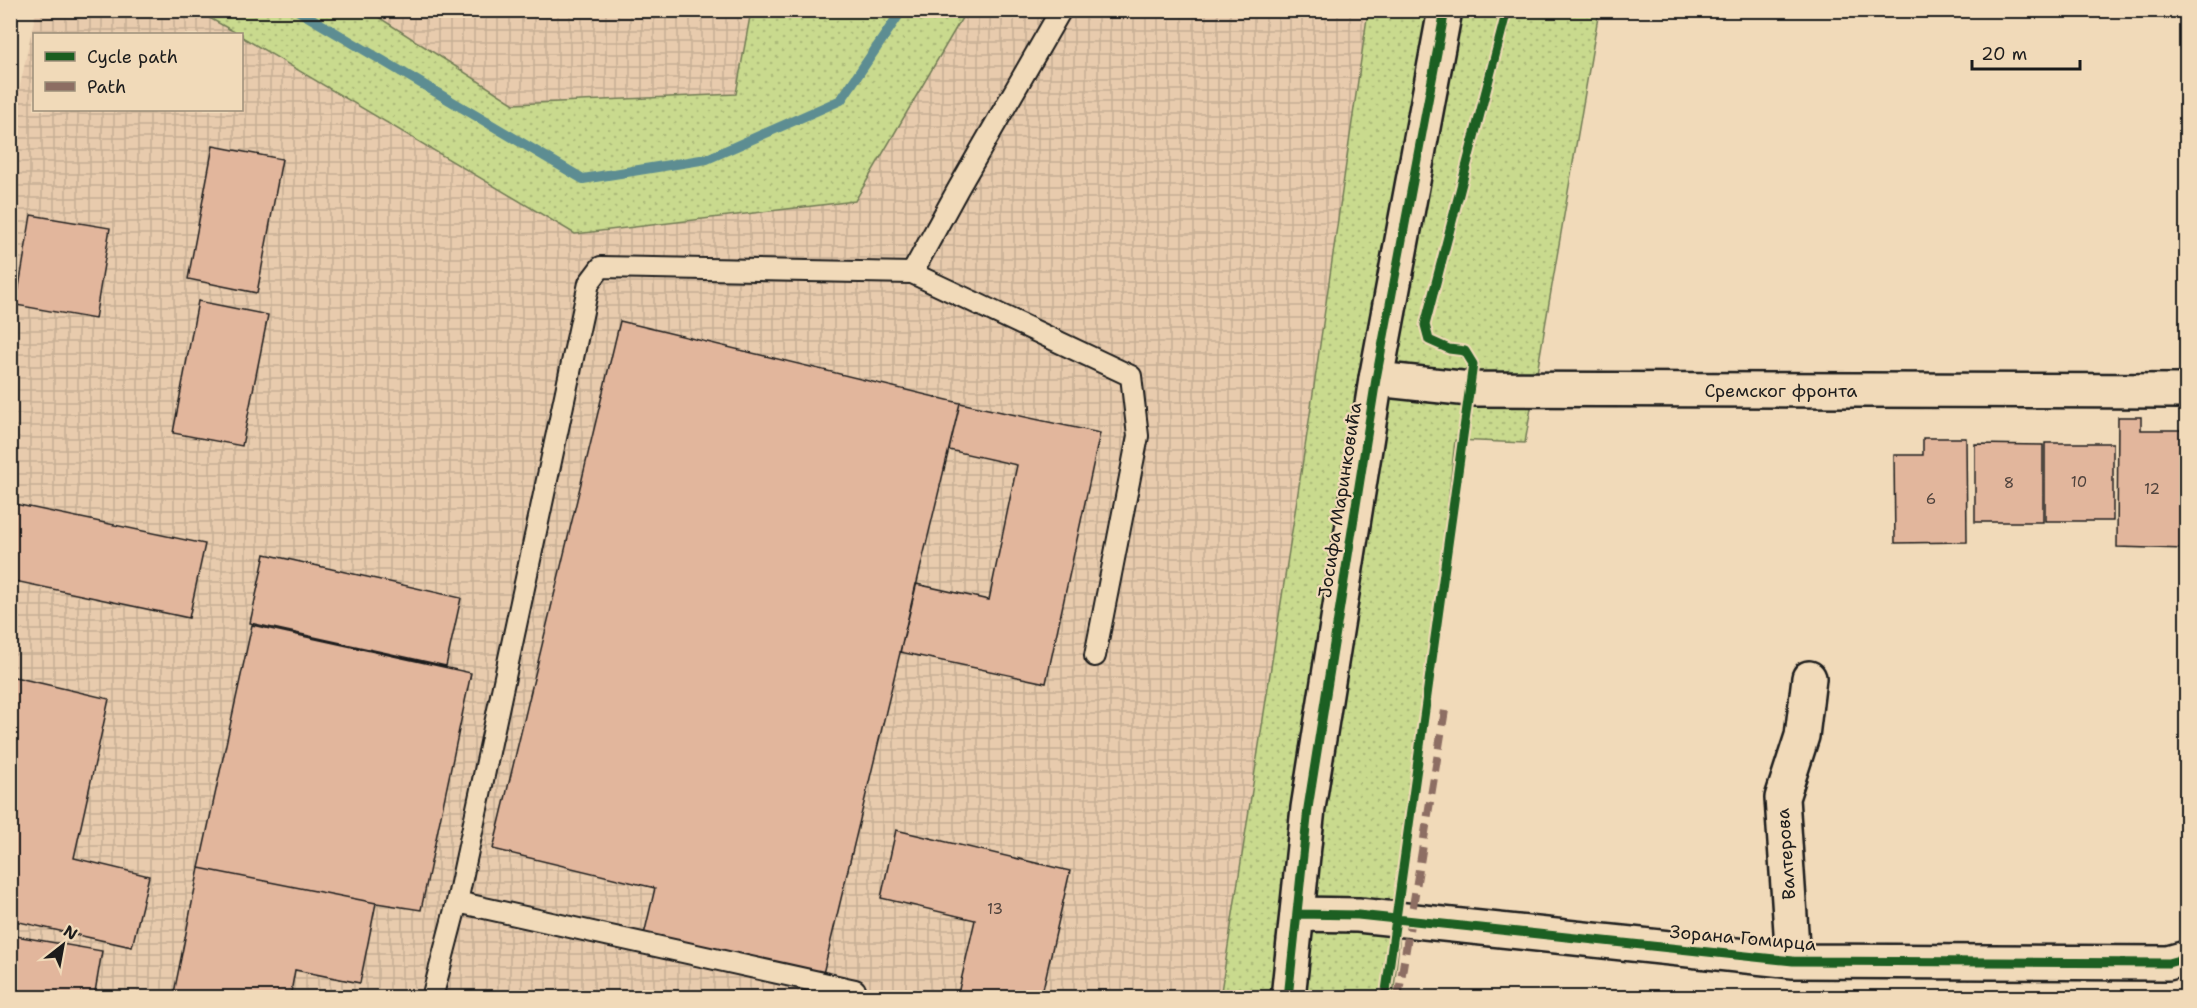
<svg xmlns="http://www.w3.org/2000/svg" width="2197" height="1008" viewBox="0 0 2197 1008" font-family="'Shantell Sans',sans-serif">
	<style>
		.industrial { fill: url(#industrial-grid) }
		.grass { fill: url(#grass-dots); stroke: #727b55; stroke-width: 1.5 }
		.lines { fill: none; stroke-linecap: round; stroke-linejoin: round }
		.stream { stroke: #5d8d92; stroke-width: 10 }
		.building { fill: #e2b69c; stroke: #1c1c1c; stroke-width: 1.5 }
		.lane-casing { stroke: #1c1c1c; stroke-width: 24 }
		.street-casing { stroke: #1c1c1c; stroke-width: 38 }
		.secondary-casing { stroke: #1c1c1c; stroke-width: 38 }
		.lane { stroke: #f1dab9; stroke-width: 20 }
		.street { stroke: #f1dab9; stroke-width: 33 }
		.secondary { stroke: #f1dab9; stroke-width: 33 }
		.quiet { stroke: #8d6e63; stroke-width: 8; stroke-dasharray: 15 8; stroke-linecap: butt }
		.cycleway-casing { stroke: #f1dab9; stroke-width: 13 }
		.cycleway { stroke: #1b5e20; stroke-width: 9 }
		.labels { text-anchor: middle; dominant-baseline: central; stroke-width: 4.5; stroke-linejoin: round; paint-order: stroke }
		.number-label { font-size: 15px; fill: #4e423c }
		.street-label { font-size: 18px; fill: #1c1c1c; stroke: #f1dab9 }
	</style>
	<defs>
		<pattern id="industrial-grid" width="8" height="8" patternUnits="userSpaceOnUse" patternTransform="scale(1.5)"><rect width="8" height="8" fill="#e8cbad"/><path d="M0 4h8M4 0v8" fill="none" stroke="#c6ae94"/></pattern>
		<pattern id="grass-dots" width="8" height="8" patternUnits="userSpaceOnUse" patternTransform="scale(1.5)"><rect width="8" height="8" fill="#c9da8e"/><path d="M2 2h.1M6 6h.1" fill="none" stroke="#acba7a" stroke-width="1.8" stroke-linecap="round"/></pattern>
	</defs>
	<rect width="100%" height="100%" fill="#f1dab9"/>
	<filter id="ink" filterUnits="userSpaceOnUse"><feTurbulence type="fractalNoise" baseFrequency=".0167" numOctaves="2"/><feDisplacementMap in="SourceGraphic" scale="12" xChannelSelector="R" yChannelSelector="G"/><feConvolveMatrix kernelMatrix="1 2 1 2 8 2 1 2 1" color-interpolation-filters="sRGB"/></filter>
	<g filter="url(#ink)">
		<path class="industrial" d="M36,11H197L238,34H34V110H242V37L575,234L855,201L966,11H1368L1309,421L1220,997L11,998L10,133Z
			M369,11H751L736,94L514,104Z"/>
		<path class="grass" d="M197,11H369L514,104L736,94L751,11H966L855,201L575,234L242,37V34H238Z
			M1368,11H1599L1525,443L1455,440L1393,997L1220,998L1309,421Z"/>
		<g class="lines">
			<path class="stream" d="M297,10L583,179L707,159L841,100L902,10"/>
		</g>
		<path class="building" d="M213,146L282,159L257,293L188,279Z
			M31,215L110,228L95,319L16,305Z
			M198,301L268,315L242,446L173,433Z
			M620,321L960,403L821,982L643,939L655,888L493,849Z
			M960,403L1100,433L1046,683L900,652L916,584L989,600L1017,465L949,450Z
			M2118,417H2141V430H2186V549L2117,547Z
			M1923,438H1966L1967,542L1895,543L1894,455H1923Z
			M2045,443H2113V521H2045Z
			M1975,444L2043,445V522H1975Z
			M10,503L205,544L189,618L10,580Z
			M265,554L461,598L446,666L250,623Z
			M252,625L471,673L421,910L376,903L199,868Z
			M10,676L109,699L74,858L149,876L132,947L10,920V756L13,757V741H10Z
			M896,830L1070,871L1041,998H957L975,920L881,898Z
			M199,868L376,903L360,983L295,970L290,998H173Z
			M10,935L102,951L94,998L10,996Z"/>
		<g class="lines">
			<g class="lane-casing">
				<path id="lane" d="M912,273L958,189L1061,10
					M457,902L855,990
					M432,998L457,902L589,283L601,267L912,273L1131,376L1138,436L1095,656"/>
			</g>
			<g class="street-casing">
				<path id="street" d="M1376,379L1470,389L2186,391
					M1298,914L1358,915L1793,961L2168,963L2186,958
					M1793,961L1782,798L1802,736L1809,678"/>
			</g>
			<g class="secondary-casing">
				<path id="secondary" d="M1288,998L1308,808L1376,379L1445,10"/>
			</g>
			<use href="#lane" class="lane"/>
			<use href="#street" class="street"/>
			<use href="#secondary" class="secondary"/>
			<path class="quiet" d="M1398,998L1446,704"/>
			<g class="cycleway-casing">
				<path id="cycleway" d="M1298,914L1358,915L1793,961L2168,963L2186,958
					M1288,998L1308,808L1376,379L1445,10
					M1385,998L1473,364L1465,351L1449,349L1429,340L1425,325L1507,10"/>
			</g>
			<use href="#cycleway" class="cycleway"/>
		</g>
	</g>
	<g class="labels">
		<g class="number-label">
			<text x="2079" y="482">10</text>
			<text x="2009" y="483">8</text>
			<text x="2152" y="489">12</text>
			<text x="1931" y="499">6</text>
			<text x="995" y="909">13</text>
		</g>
		<g class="street-label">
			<text x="1781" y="391">Сремског фронта</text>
			<text transform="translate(1340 500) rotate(-81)">Јосифа Маринковића</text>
			<text transform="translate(1786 854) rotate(-94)">Валтерова</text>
			<text transform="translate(1743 938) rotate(5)">Зорана Гомирца</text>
		</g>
	</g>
	<rect width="2197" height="1008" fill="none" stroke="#f1dab9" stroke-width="36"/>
	<rect x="18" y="18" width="2161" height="972" fill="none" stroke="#1c1c1c" stroke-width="2" filter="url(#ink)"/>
	<rect x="33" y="33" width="210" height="78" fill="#f1dab9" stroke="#9c8e7a" stroke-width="1.5"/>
	<rect x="45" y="52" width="30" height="9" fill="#1b5e20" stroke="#9c8e7a" stroke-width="1.5"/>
	<text x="87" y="63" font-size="18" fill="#1c1c1c">Cycle path</text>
	<rect x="45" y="82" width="30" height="9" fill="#8d6e63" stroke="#9c8e7a" stroke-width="1.5"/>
	<text x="87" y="93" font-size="18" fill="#1c1c1c">Path</text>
	<g transform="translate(63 945) rotate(31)" stroke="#f1dab9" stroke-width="4.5" paint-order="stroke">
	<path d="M0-4.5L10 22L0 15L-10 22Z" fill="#1c1c1c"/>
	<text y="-9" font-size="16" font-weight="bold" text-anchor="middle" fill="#1c1c1c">N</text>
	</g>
	<path d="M1972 60v9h108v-9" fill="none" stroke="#1c1c1c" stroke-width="3"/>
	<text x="1981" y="60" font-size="18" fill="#1c1c1c" stroke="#f1dab9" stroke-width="4.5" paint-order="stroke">20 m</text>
</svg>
